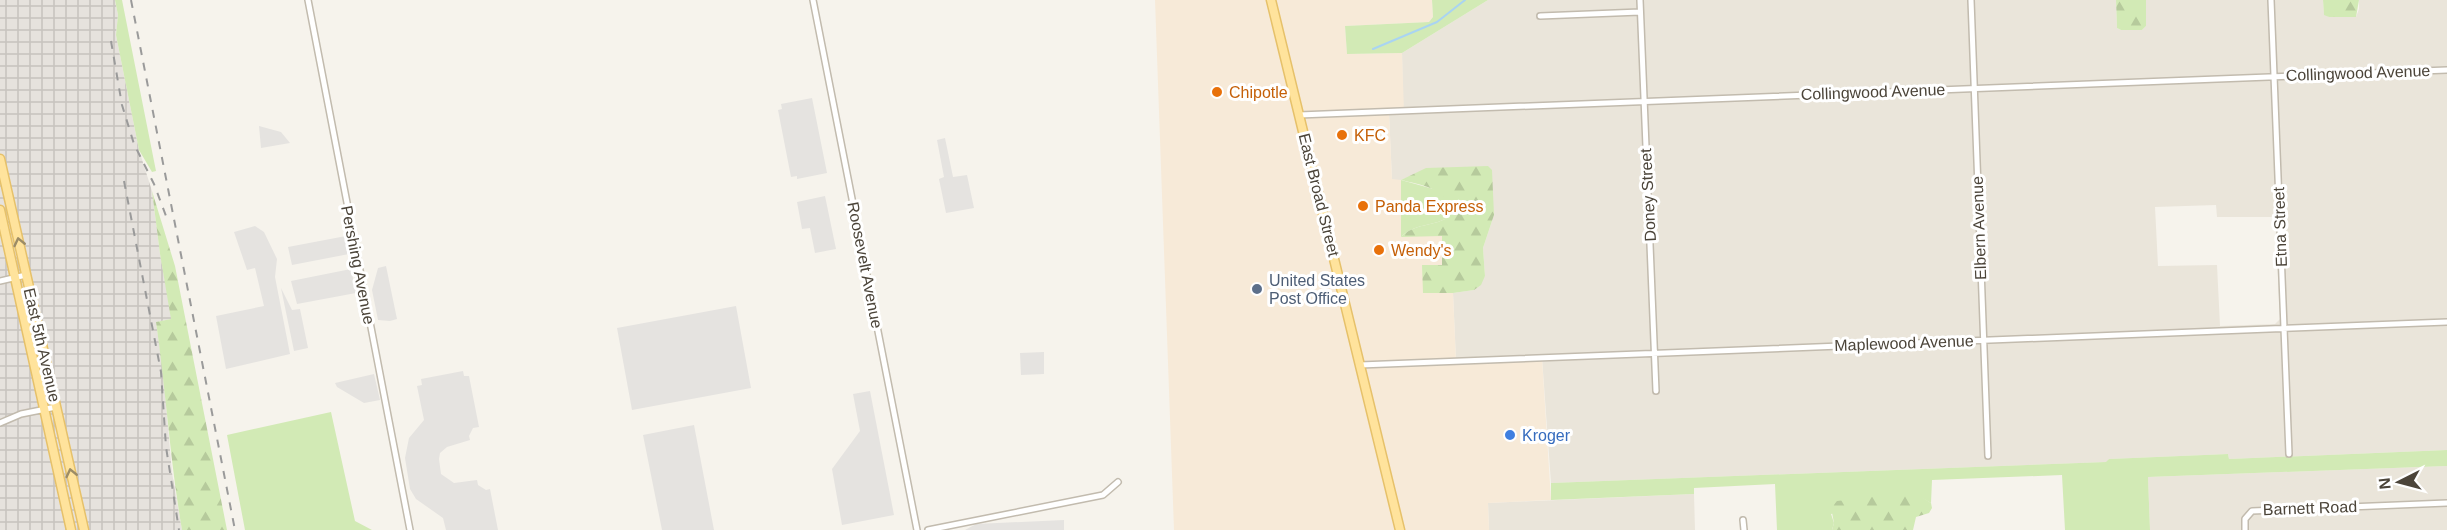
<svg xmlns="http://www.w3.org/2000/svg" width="2447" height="530" viewBox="0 0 2447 530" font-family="Helvetica,sans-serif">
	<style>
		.residential { fill: #eae5da; fill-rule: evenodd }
		.commercial { fill: #f7ead8 }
		.industrial { fill: url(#industrial-grid) }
		.green { fill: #d2eab5 }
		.forest { fill: url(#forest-firs) }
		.parking { fill: #e5e3e0 }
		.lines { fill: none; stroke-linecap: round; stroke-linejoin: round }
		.stream { stroke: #a9d4f2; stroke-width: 2 }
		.minor-casing { stroke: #c2bbae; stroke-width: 8 }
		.primary-casing { stroke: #e6c16a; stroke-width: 11 }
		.minor { stroke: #fff; stroke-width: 5 }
		.primary { stroke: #ffe39c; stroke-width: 8 }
		.rail { stroke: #9a9a9a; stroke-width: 2; stroke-dasharray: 8 8; stroke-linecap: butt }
		.oneway { stroke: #9c8c66 }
		.food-dot { fill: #e8710a; stroke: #fff; stroke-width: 2 }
		.service-dot { fill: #5c6f8a; stroke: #fff; stroke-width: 2 }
		.shop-dot { fill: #3f7fe0; stroke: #fff; stroke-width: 2 }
		.labels { text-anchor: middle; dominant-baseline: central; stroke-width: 6; stroke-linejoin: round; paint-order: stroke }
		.street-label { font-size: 16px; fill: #4b4439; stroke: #fff }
		.food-label { font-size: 16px; fill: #c56008; stroke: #fff; text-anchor: start }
		.service-label { font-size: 16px; fill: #4e5e75; stroke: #fff; text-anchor: start }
		.shop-label { font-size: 16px; fill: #366cbe; stroke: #fff; text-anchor: start }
	</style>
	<defs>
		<pattern id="industrial-grid" width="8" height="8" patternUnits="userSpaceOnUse" patternTransform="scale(1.5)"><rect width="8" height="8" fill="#e6e2dd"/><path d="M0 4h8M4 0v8" fill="none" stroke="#c7c3be"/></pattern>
		<pattern id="forest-firs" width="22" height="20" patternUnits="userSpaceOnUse" patternTransform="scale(1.5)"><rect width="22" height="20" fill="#d2eab5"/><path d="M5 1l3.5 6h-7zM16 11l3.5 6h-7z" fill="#b6ca9c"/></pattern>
	</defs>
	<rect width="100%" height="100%" fill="#f6f3ec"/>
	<path class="residential" d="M1488,0H2116L2117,28L2121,30H2142L2146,26V0H2323L2324,14L2329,17H2356L2359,9V0H2447V450L2229,459L2228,454L2109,459L2107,462L1551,483L1542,358L1456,361L1453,293L1474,290L1485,276L1483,248L1494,215L1421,172L1401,180H1392L1389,113L1403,112L1402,53ZM2216,205L2217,217H2275L2280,319L2275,324L2220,326L2217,265L2158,266L2155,207Z
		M2447,466V530H2150L2148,477Z
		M1694,494L1695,530H1489L1488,503Z"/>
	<path class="commercial" d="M1155,0H1432L1433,17L1429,22L1345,26L1347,54L1402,53L1404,112L1389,113L1392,179L1401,180V236H1442V265L1423,292L1453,293L1456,361L1542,358L1551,500L1488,503L1489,530H1174Z"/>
	<path class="industrial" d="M0,0H115L118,15L116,35L139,150L152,191L160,254L172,319L156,322L163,371L172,473L182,530H0Z"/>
	<path class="green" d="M115,0H122L156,171L152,172L139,150L116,35L118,15Z
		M1432,0H1488L1402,53L1347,54L1345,26L1429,22L1433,17Z
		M1401,180L1437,190L1446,197L1449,212L1447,218C1431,227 1415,223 1401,237Z
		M331,412L355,521L372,530H245L227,435Z
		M2447,450V466L2148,477L2150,530H2065L2062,475L1932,480L1931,503L1920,497L1831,514L1834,523L1832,530H1777L1775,484L1694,488V494L1551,500V483L2106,462L2109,459L2228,454L2229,459Z"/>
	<path class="forest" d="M2116,0H2146V26L2142,30H2121L2117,28Z
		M2323,0H2359L2356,17H2329L2324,15Z
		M1488,166L1492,170L1494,215L1483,248L1485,276L1481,285L1474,290L1453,293H1423L1422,265H1442V236L1401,237C1415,223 1431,227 1447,218C1457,190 1421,185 1401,180L1426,168Z
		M152,191L175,266L227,530H182C170,461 166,391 156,322L171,319L160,254Z
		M1900,494L1920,496L1931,503L1932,508L1929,513L1916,517L1913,530H1832L1834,523L1831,507L1837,501Z"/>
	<path class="parking" d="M812,98L827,173L797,179V176L791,177L778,110L782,109L781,104Z
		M259,126L281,132L290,143L261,148Z
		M945,138L953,177L967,175L974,208L946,213L939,179L944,177L937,140Z
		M825,196L836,249L815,253L810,228L802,229L797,202Z
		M255,226L264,232L277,259L275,277L290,354L226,369L216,316L264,306L255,268L247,270L234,232Z
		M346,236L349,254L292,265L288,247Z
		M386,266L397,319L390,321L378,320L372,290L378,268Z
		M351,269L356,293L297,304L291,281Z
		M281,288L292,310L300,309L308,348L294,351Z
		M736,306L751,388L632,410L617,328Z
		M1044,352V374L1021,375L1020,353Z
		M463,371L464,376H469L479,427L473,428L469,436L470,440L447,447L440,453L439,459L441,474L454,483L477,480L478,485L486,490L490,489L498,530H446L443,518L416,499L410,489L405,458L409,438L424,420L417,386L422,385L421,379Z
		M374,374L380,400L364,403L337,387L335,383Z
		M870,391L894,515L842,525L832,469L860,431L853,394Z
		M694,425L714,530H662L643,435Z
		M1064,520V530H965L976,524Z"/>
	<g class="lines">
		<path class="stream" d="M1373,49L1437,22L1465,0"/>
		<g class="minor-casing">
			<path id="minor" d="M308,0L410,530
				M813,0L917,530
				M1640,0L1656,391
				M1971,0L1988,456
				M2271,0L2289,454
				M1540,16L1640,12
				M1299,115L2447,70
				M0,281L26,275
				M1360,365L2447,322
				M0,423L21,414L56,407
				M1743,520L1744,530
				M928,530L1103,495L1118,482
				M2245,530V519L2252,511L2447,503"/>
		</g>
		<g class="primary-casing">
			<path id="primary" d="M1271,0L1400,530
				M0,159L84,530
				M0,210L71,530"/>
		</g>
		<use href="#minor" class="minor"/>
		<use href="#primary" class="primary"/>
		<path class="rail" d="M131,0L235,530
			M111,41L122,105L134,144L154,184L166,216
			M124,181L161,372L166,447L179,530"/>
	</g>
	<defs><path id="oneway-chevron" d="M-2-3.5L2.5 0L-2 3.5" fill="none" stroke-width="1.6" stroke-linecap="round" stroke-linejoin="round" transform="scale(1.5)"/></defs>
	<g class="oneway">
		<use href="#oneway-chevron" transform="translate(19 242) rotate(-103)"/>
		<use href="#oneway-chevron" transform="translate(71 473) rotate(-103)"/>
	</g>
	<g class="food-dot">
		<circle cx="1217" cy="92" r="6"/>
		<circle cx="1342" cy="135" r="6"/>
		<circle cx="1363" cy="206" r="6"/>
		<circle cx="1379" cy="250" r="6"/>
	</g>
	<circle class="service-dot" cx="1257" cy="289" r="6"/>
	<circle class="shop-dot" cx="1510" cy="435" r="6"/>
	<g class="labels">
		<g class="street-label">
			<text transform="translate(2358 73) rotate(-2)">Collingwood Avenue</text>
			<text transform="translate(1873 92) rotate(-2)">Collingwood Avenue</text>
			<text transform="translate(1319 195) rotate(76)">East Broad Street</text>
			<text transform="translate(1648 195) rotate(-93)">Doney Street</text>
			<text transform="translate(2280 227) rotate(-92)">Etna Street</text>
			<text transform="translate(1979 228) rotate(-92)">Elbern Avenue</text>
			<text transform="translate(358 265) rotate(79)">Pershing Avenue</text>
			<text transform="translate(865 265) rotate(79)">Roosevelt Avenue</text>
			<text transform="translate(1904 343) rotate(-2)">Maplewood Avenue</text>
			<text transform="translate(42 345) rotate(77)">East 5th Avenue</text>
			<text transform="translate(2310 508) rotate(-2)">Barnett Road</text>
		</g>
		<g class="food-label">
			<text x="1229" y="92">Chipotle</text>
			<text x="1354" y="135">KFC</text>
			<text x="1375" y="206">Panda Express</text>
			<text x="1391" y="250">Wendy's</text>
		</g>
		<g class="service-label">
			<text x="1269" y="280">United States<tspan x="1269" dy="18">Post Office</tspan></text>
		</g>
		<g class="shop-label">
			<text x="1522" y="435">Kroger</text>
		</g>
	</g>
	<g transform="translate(2399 482) rotate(264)" stroke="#ffffff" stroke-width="4.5" paint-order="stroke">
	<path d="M0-4.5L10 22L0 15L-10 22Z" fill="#4b4439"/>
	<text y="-9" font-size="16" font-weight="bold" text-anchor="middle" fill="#4b4439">N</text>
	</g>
</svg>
